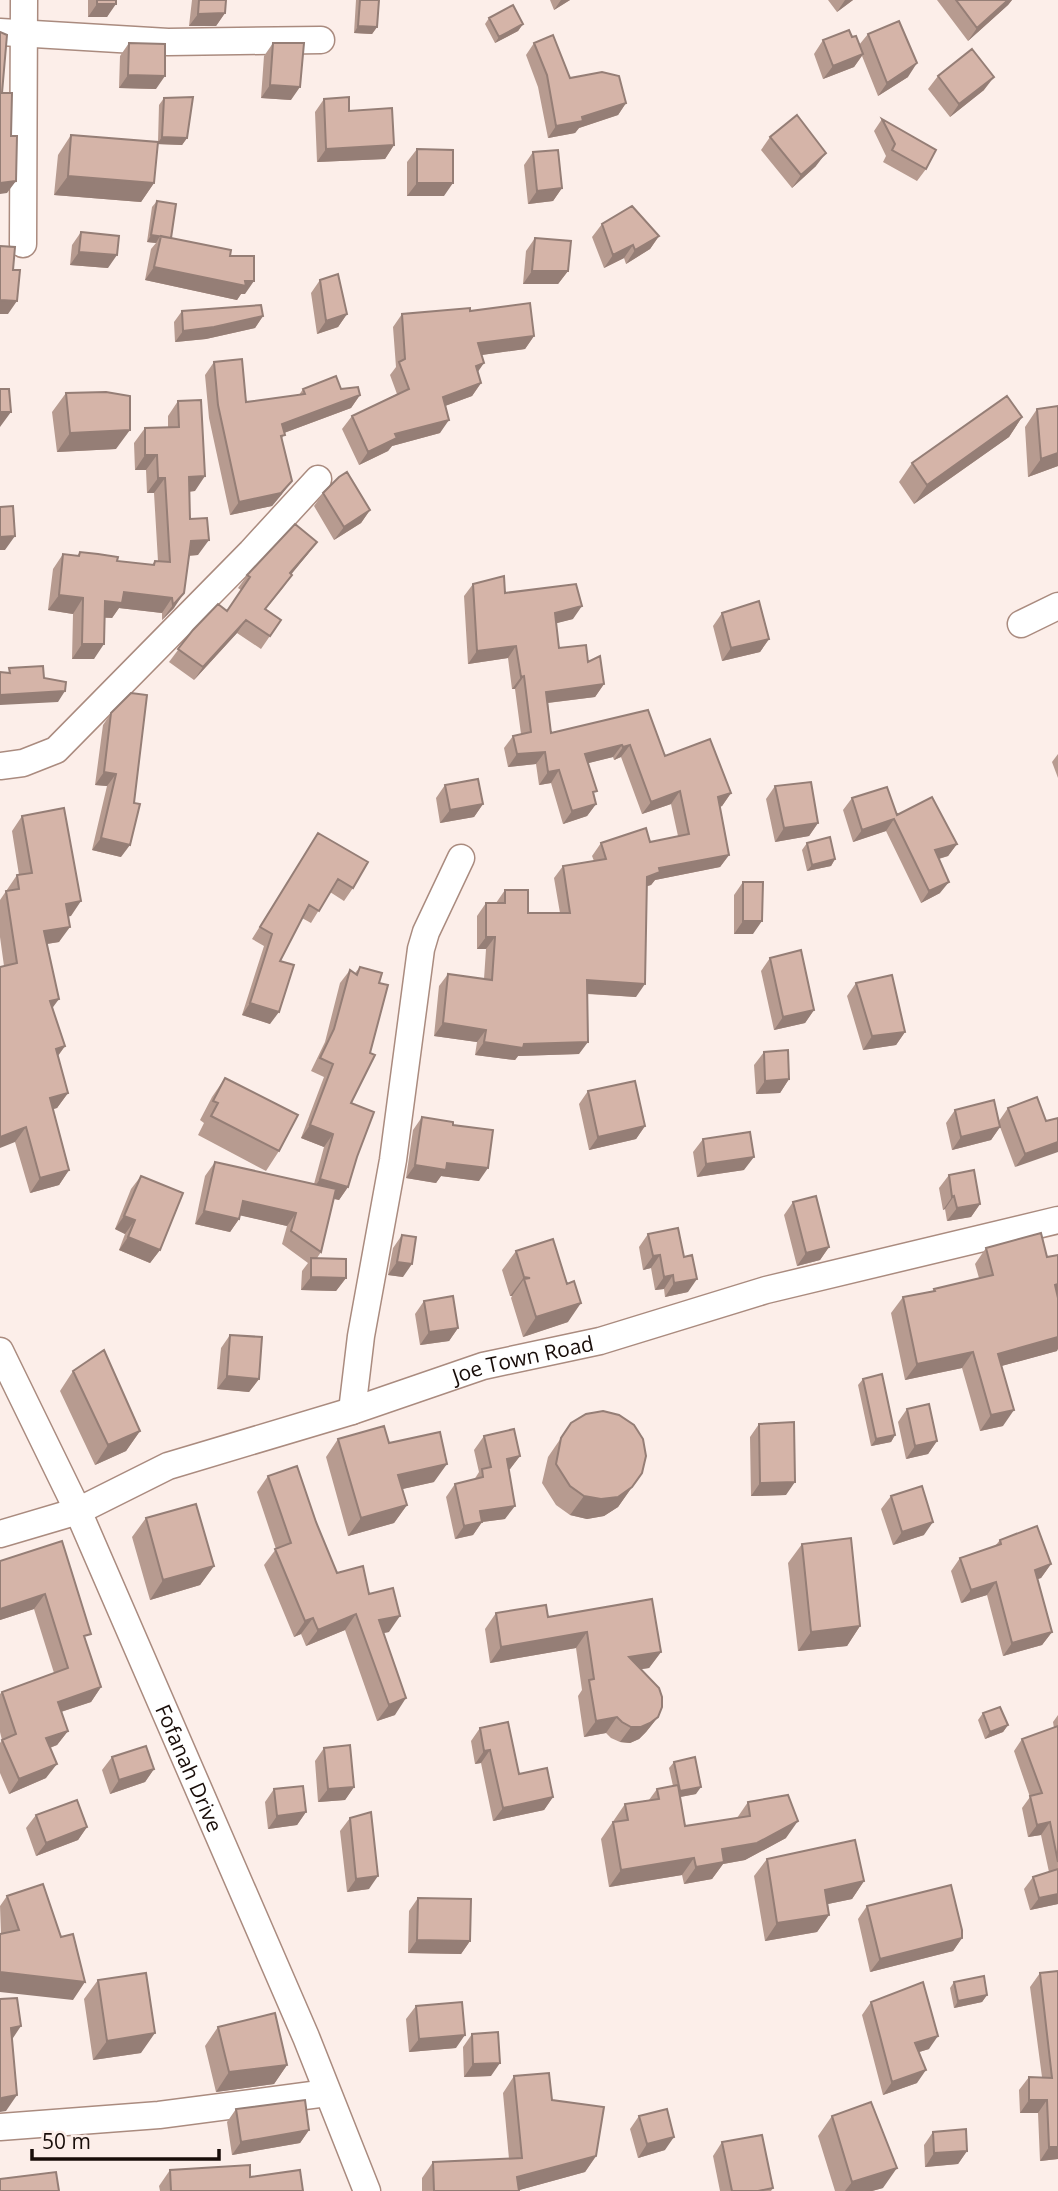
<svg xmlns="http://www.w3.org/2000/svg" width="1058" height="2191" viewBox="0 0 1058 2191" font-family="'Open Sans',sans-serif">
	<style>
		.lines { fill: none; stroke-linecap: round; stroke-linejoin: round }
		.minor-casing { stroke: #aa8b7f; stroke-width: 29 }
		.minor { stroke: #fff; stroke-width: 26 }
		.wall { fill: #b79b90 }
		.shaded-wall { fill: #957e76 }
		.building { fill: #d5b4a8; stroke: #957e76; stroke-width: 2 }
		.labels { text-anchor: middle; dominant-baseline: central; stroke-width: 7; stroke-linejoin: round; paint-order: stroke }
		.street-label { font-size: 21px; fill: #180d09; stroke: #fceee9 }
	</style>
	<rect width="100%" height="100%" fill="#fceee9"/>
	<g class="lines">
		<g class="minor-casing">
			<g id="minor">
				<path d="M0,32L168,42L321,40"/>
				<path d="M23,244L24,0"/>
				<path d="M1021,624L1058,606"/>
				<path d="M0,766L23,763L56,750L251,552L318,479"/>
				<path id="s1" d="M0,1351L78,1511L306,2037L367,2191"/>
				<path d="M352,1411L361,1336L393,1160L421,949L426,932L461,858"/>
				<path id="s2" d="M0,1534L78,1511L168,1466L352,1411L483,1366L600,1341L766,1290L1058,1220"/>
				<path d="M0,2127L159,2115L327,2093"/>
			</g>
		</g>
		<use href="#minor" class="minor"/>
	</g>
	<path class="wall" d="M88,0H116L107,17H88Z
		M192,0H226L225,13L216,26H189Z
		M356,0H379L377,27L372,34L354,33Z
		M550,0H570L554,10Z
		M828,0H853L837,12Z
		M937,0H1012L1008,5L968,41Z
		M489,18L523,24L518,31L495,43L485,24Z
		M868,34L908,77L878,96L862,56L854,67L823,79L814,54L823,40L852,37L859,45Z
		M129,43L156,89L119,88L120,56Z
		M273,43L291,100L261,98L264,56Z
		M534,43L570,78L626,103L618,115L579,128L575,133L548,138L538,87L526,55Z
		M938,76L984,90L950,117L928,89Z
		M164,98L187,138L182,145L157,144L154,183L141,202L54,195L58,155L71,135L158,142L159,105Z
		M324,99L349,111L394,145L385,159L317,162L315,112Z
		M882,119L926,169L917,181L883,162L886,156L874,131Z
		M770,137L816,166L792,188L761,150Z
		M417,149L444,196H407V162Z
		M533,152L562,188L553,201L528,204L524,165Z
		M157,201L171,238L230,256L245,294H241L237,300L145,280L151,249L156,243L147,242L152,207Z
		M602,224L659,236L650,249L626,264L624,258L604,268L592,237Z
		M81,232L108,268L70,265L72,245Z
		M535,238L568,271L558,284H523L526,251Z
		M320,280L347,314L338,327L317,334L311,293Z
		M182,311L263,316L255,328L206,339L175,342L174,322Z
		M470,311L534,336L525,349L481,355L478,372L481,383L472,396L445,406L440,433L392,446L388,451L359,465L342,429L352,416L397,394L390,375L396,367L393,327L402,314Z
		M214,362L246,402L299,395L303,389H341L360,395L351,408L284,433L282,439V494L272,506L230,515L209,418L205,375Z
		M66,393L116,449L57,452L52,412Z
		M178,401L195,491L189,492L190,519L198,555L189,556L174,608L162,620V613L119,608L112,618H105L94,659H72L73,614L48,610L53,569L63,554L77,556L80,552L117,561L152,565L155,561H158L154,493H147L146,470H135L134,443L145,428L168,427V416Z
		M1058,406V466L1028,477L1025,427L1037,409Z
		M1022,417L1009,437L914,504L899,482L912,463Z
		M323,493L370,510L361,523L334,540L314,506Z
		M317,542L307,555L291,574L292,575L283,588L266,609L281,620L261,649L237,633L194,680L169,662L193,630L227,611L241,590L238,588L249,573Z
		M473,584L505,593L573,619L556,623L559,648L588,662L604,684L595,697L548,703L551,733L648,710L665,756L731,793L722,806L720,807L729,855L720,867L655,880L651,885L646,886L636,997L587,994L579,1054L518,1056L515,1060L475,1055L477,1042L434,1036L439,986L448,974L484,979L486,949H477V916L486,903H496L505,890L528,913H560L554,878L563,866L594,861L592,856L601,843L650,842L678,836L671,804L642,814L621,757L614,760L613,757L588,763L593,796L596,804L587,816L563,824L551,783L539,785L536,764L508,767L504,748L513,736L521,734L515,689H512L508,658L468,664L464,596Z
		M722,613L769,639L760,652L722,661L713,626Z
		M111,713L121,857L92,850L107,786L95,785L103,725Z
		M1058,754V778L1052,762Z
		M445,785L483,804L474,817L440,823L436,798Z
		M775,786L818,823L809,836L775,842L766,799Z
		M852,798L897,815L957,844L948,856L939,859L940,893L921,903L886,831L853,842L843,810Z
		M22,816L71,916H68L59,942L47,944L52,1009L65,1046L58,1056L68,1093L57,1108L53,1109L69,1170L59,1185L30,1193L15,1142L4,966L0,937V900L17,875H19L12,831Z
		M318,833L353,888L344,901L330,892L311,923L302,918L280,961L270,1024L242,1015L264,946L252,939Z
		M807,843L835,859L831,866L807,871L802,850Z
		M743,882L753,934H734V895Z
		M770,958L814,1010L805,1023L774,1030L761,971Z
		M360,967L351,1103L357,1157L348,1187L339,1200L333,1199L321,1252L317,1258L346,1278L336,1291L301,1290L302,1271L308,1263L282,1244L287,1226L240,1215L239,1219L230,1232L195,1224L205,1176L215,1162L314,1184L324,1147L301,1138L324,1077L311,1071L325,1042L340,983L350,970L355,973Z
		M856,983L905,1032L896,1045L863,1050L847,996Z
		M764,1052L789,1079L780,1093L756,1094L754,1065Z
		M225,1078L279,1151L266,1171L198,1135L204,1123L200,1120L212,1097Z
		M588,1091L645,1126L636,1139L589,1150L579,1104Z
		M1008,1108L1046,1121L1058,1118L1015,1167L1000,1127L991,1140L952,1150L946,1123L955,1110L999,1121Z
		M422,1117L453,1125L479,1181L441,1176L436,1183L406,1178L413,1130Z
		M703,1139L744,1170L697,1177L693,1152Z
		M949,1175L980,1204L971,1217L947,1221L945,1209L943,1210L939,1188Z
		M141,1176L160,1250L150,1263L119,1250L125,1234L115,1229L131,1189Z
		M793,1202L829,1247L820,1260L797,1266L784,1215Z
		M648,1234L688,1292L665,1297L664,1289L655,1290L651,1268L643,1270L639,1247Z
		M402,1235L403,1277L388,1275L393,1248Z
		M986,1248L1057,1351L1001,1366L1003,1426L980,1431L962,1368L905,1380L891,1313L903,1297L933,1291L934,1289L979,1278L975,1264Z
		M516,1251L568,1322L523,1337L511,1298L512,1296H510L502,1270Z
		M424,1301L458,1328L449,1341L420,1345L415,1314Z
		M230,1335L259,1379L249,1392L217,1389L221,1348Z
		M73,1371L140,1431L126,1451L95,1465L60,1391Z
		M863,1379L895,1435L891,1442L871,1446L858,1385Z
		M907,1409L937,1441L928,1454L906,1459L898,1422Z
		M759,1424L786,1495L751,1496L750,1437Z
		M484,1436L520,1456L510,1469L509,1470L505,1519L482,1522L473,1535L455,1539L446,1497L455,1484L474,1480L479,1472L474,1450Z
		M561,1438L642,1473L618,1507L604,1516L587,1519L570,1515L556,1505L542,1483L548,1457Z
		M338,1439L389,1443L434,1482L402,1489L407,1505L394,1523L348,1536L326,1457Z
		M268,1476L316,1522L337,1573L369,1594L389,1632L383,1633L395,1715L377,1721L345,1630L306,1646L301,1634L294,1637L264,1565L276,1549L257,1492Z
		M891,1496L924,1535L893,1545L881,1509Z
		M146,1518L214,1566L200,1585L150,1600L132,1537Z
		M1000,1540L1051,1564L1041,1578L1037,1579L1052,1632L1042,1645L1003,1656L987,1595L961,1603L951,1571L960,1558L995,1546Z
		M62,1541L86,1641L101,1687L91,1702L61,1712L68,1731L57,1745L50,1748L46,1778L9,1794L0,1773V1743L2,1740L0,1732V1694L2,1692L54,1673L34,1609L0,1620V1561Z
		M802,1544L860,1626L847,1646L798,1651L788,1563Z
		M496,1613L548,1617L661,1652L649,1668L640,1669L658,1717L646,1732L639,1739L630,1743L620,1742L611,1738L606,1733L584,1737L578,1696L582,1690L576,1648L490,1663L485,1629Z
		M983,1713L1008,1725L1003,1732L985,1739L978,1720Z
		M1058,1715V1904L1030,1910L1024,1889L1033,1877L1049,1872L1041,1835L1028,1837L1022,1808L1030,1797L1014,1751L1022,1739L1054,1728L1053,1722Z
		M480,1728L519,1774L553,1797L544,1810L493,1821L481,1763L475,1764L471,1741Z
		M324,1748L354,1787L345,1800L318,1802L315,1761Z
		M112,1757L154,1769L145,1782L110,1794L102,1770Z
		M674,1762L696,1794L680,1797L685,1826L737,1818L748,1802L786,1838L745,1860L723,1864L712,1879L684,1884L682,1875L609,1887L601,1839L625,1804L649,1800L657,1789L673,1786L669,1768Z
		M274,1789L306,1812L297,1825L268,1829L265,1802Z
		M36,1815L87,1827L78,1840L36,1856L26,1828Z
		M350,1818L369,1889L347,1892L340,1831Z
		M767,1859L864,1881L852,1899L828,1904L829,1915L817,1932L765,1941L754,1876Z
		M7,1896L73,2000L1,1933L0,1906Z
		M418,1898L470,1941L461,1954L408,1953L409,1911Z
		M867,1906L962,1938L953,1951L870,1972L858,1919Z
		M1058,1971V2159L1040,2161L1038,2113H1020L1019,2090L1029,2077H1042L1030,1987L1040,1973Z
		M98,1980L141,2053L93,2060L84,1999Z
		M954,1982L987,1995L982,2002L954,2008L950,1988Z
		M871,2002L929,2049L919,2052L917,2083L883,2095L862,2015Z
		M416,2006L456,2048L409,2052L406,2019Z
		M218,2027L287,2065L274,2084L216,2092L205,2046Z
		M472,2034L491,2076L464,2077L463,2047Z
		M514,2076L552,2100L596,2156L585,2172L519,2190V2191H422V2178L433,2162L509,2159L503,2093Z
		M236,2109L309,2130L300,2143L232,2155L227,2122Z
		M639,2116L665,2150L638,2158L630,2129Z
		M832,2116L883,2188L872,2191H835L818,2136Z
		M933,2132L967,2151L958,2164L925,2167L924,2145Z
		M722,2142L773,2188L771,2191H720L713,2156Z
		M170,2170L250,2177L303,2191H160L159,2186Z"/>
	<path class="shaded-wall" d="M561,0H570L554,10Z
		M845,0H853L837,12Z
		M1008,0H1012L1008,5L968,41L977,28Z
		M97,4H116L107,17H88Z
		M225,13L216,26H189L198,14Z
		M523,24L518,31L495,43L499,37Z
		M358,26L377,27L372,34L354,33Z
		M863,54L854,67L823,79L833,66Z
		M917,63L908,77L878,96L887,83Z
		M128,75L165,76L156,89L119,88Z
		M994,77L984,90L950,117L959,104Z
		M270,85L300,87L291,100L261,98Z
		M626,103L618,115L579,128L575,133L548,138L556,126Z
		M162,137L187,138L182,145L157,144Z
		M394,145L385,159L317,162L326,149Z
		M826,153L816,166L792,188L801,175Z
		M68,176L154,183L141,202L54,195Z
		M16,181L7,193L0,194V183Z
		M417,183H453L444,196H407Z
		M562,188L553,201L528,204L537,191Z
		M151,235L160,236L156,243L147,242Z
		M659,236L650,249L626,264L635,250Z
		M633,245L624,258L604,268L613,255Z
		M79,252L117,255L108,268L70,265Z
		M154,267L245,281H254L245,294H241L237,300L145,280Z
		M532,271H568L558,284H523Z
		M0,300L17,301L8,314H0Z
		M347,314L338,327L317,334L326,321Z
		M263,316L255,328L206,339L175,342L183,331Z
		M534,336L525,349L468,357L478,343Z
		M484,363L475,376L476,366Z
		M481,383L472,396L434,410L443,397Z
		M360,395L351,408L273,437L282,424Z
		M0,412H11L0,427Z
		M1022,417L1009,437L914,504L927,485Z
		M449,420L440,433L392,446L388,451L359,465L368,452L395,434Z
		M130,430L116,449L57,452L70,433Z
		M1058,453V466L1028,477L1041,459Z
		M145,455H157L146,470H135Z
		M205,476L195,491L178,492L189,477Z
		M158,478H165L154,493H147Z
		M292,481L282,494L272,506L230,515L239,502Z
		M370,510L361,523L334,540L344,527Z
		M15,536L5,550H0V537Z
		M209,540L198,555L180,556L191,541Z
		M317,542L307,555L281,587L290,573Z
		M124,592L172,598L162,613L119,608L112,618L94,616L105,601Z
		M184,593L174,608L162,620L173,605Z
		M59,595L83,598L73,614L48,610Z
		M582,606L573,619L546,626L555,613Z
		M246,620L237,633L194,680L203,667Z
		M769,639L760,652L722,661L731,648Z
		M82,644H104L94,659H72Z
		M516,646L508,658L468,664L477,651Z
		M524,676L515,689H512L521,677Z
		M604,684L595,697L538,704L546,692Z
		M65,691L58,702L0,705V695Z
		M622,745L613,757L577,766L585,754Z
		M630,745L621,757L614,760L623,747Z
		M545,752L536,764L508,767L517,754Z
		M559,770L551,783L539,785L548,772Z
		M104,772L116,774L107,786L95,785Z
		M680,791L671,804L642,814L651,802Z
		M731,793L722,806L709,810L718,797Z
		M483,804L474,817L440,823L450,810Z
		M596,804L587,816L563,824L572,811Z
		M894,819L886,831L853,842L862,830Z
		M818,823L809,836L775,842L784,828Z
		M101,838L130,845L121,857L92,850Z
		M957,844L948,856L927,862L935,850Z
		M729,855L720,867L655,880L651,885L638,889L647,877L659,868Z
		M835,859L831,866L807,871L812,865Z
		M949,882L940,893L921,903L929,891Z
		M81,901L71,916L56,919L66,904Z
		M743,921H762L753,934H734Z
		M70,927L59,942L33,946L44,931Z
		M486,937H495L486,949H477Z
		M587,980L645,984L636,997L578,993Z
		M59,999L48,1014L50,1001Z
		M250,1003L279,1012L270,1024L242,1015Z
		M814,1010L805,1023L774,1030L783,1017Z
		M443,1023L486,1030L477,1042L434,1036Z
		M905,1032L896,1045L863,1050L872,1036Z
		M484,1042H588L579,1054L518,1056L515,1060L475,1055Z
		M65,1046L54,1061L56,1049Z
		M789,1079L780,1093L756,1094L765,1081Z
		M68,1093L57,1108L39,1113L50,1098Z
		M310,1125L333,1134L324,1147L301,1138Z
		M645,1126L636,1139L589,1150L598,1137Z
		M26,1127L15,1142L0,1148V1137Z
		M1000,1127L991,1140L952,1150L961,1137Z
		M1058,1142V1152L1015,1167L1025,1154Z
		M754,1157L744,1170L697,1177L706,1164Z
		M447,1163L488,1168L479,1181L441,1176L436,1183L406,1178L415,1165Z
		M69,1170L59,1185L30,1193L40,1178Z
		M320,1179L348,1187L339,1200L311,1192Z
		M954,1196L945,1209L943,1210L952,1197Z
		M243,1201L296,1213L287,1226L234,1214Z
		M980,1204L971,1217L947,1221L957,1208Z
		M204,1211L239,1219L230,1232L195,1224Z
		M124,1216L135,1220L125,1234L115,1229Z
		M128,1237L160,1250L150,1263L119,1250Z
		M829,1247L820,1260L797,1266L806,1253Z
		M660,1255L651,1268L643,1270L653,1256Z
		M397,1262L412,1264L403,1277L388,1275Z
		M673,1275L664,1289L655,1290L664,1277Z
		M311,1277L346,1278L336,1291L301,1290Z
		M524,1277L530,1278L524,1279L512,1296H510Z
		M697,1279L688,1292L665,1297L674,1283Z
		M1058,1284V1297L1055,1285Z
		M581,1303L568,1322L523,1337L536,1317Z
		M458,1328L449,1341L420,1345L429,1332Z
		M1058,1337V1349L1057,1351L987,1370L998,1354Z
		M973,1352L962,1368L905,1380L917,1364Z
		M227,1376L259,1379L249,1392L217,1389Z
		M1014,1410L1003,1426L980,1431L991,1415Z
		M140,1431L126,1451L95,1465L108,1445Z
		M895,1435L891,1442L871,1446L876,1439Z
		M937,1441L928,1454L906,1459L915,1446Z
		M520,1456L510,1469L498,1472L507,1459Z
		M447,1464L434,1482L385,1493L398,1475Z
		M795,1482L786,1495L751,1496L760,1483Z
		M632,1487L618,1507L604,1516L587,1519L570,1515L584,1496Z
		M407,1505L394,1523L348,1536L361,1518Z
		M515,1506L505,1519L482,1522L473,1535L455,1539L464,1526L480,1511Z
		M933,1522L924,1535L893,1545L902,1532Z
		M1051,1564L1041,1578L1026,1583L1035,1570Z
		M214,1566L200,1585L150,1600L163,1580Z
		M996,1582L987,1595L961,1603L971,1590Z
		M45,1594L34,1609L0,1620V1609Z
		M356,1614L345,1630L306,1646L318,1630Z
		M400,1616L389,1632L367,1636L379,1620Z
		M313,1618L301,1634L294,1637L305,1621Z
		M860,1626L847,1646L798,1651L811,1632Z
		M587,1632L576,1648L490,1663L501,1647Z
		M1052,1632L1042,1645L1003,1656L1012,1643Z
		M661,1652L649,1668L617,1673L629,1657Z
		M101,1687L91,1702L48,1716L58,1702Z
		M406,1698L395,1715L377,1721L389,1705Z
		M617,1717L606,1733L584,1737L596,1721Z
		M658,1717L646,1732L639,1739L630,1743L620,1742L631,1727Z
		M1008,1725L1003,1732L985,1739L990,1732Z
		M68,1731L57,1745L35,1753L46,1738Z
		M490,1750L481,1763L475,1764L484,1751Z
		M57,1764L46,1778L9,1794L19,1779Z
		M154,1769L145,1782L110,1794L119,1780Z
		M354,1787L345,1800L318,1802L328,1789Z
		M701,1787L696,1794L675,1798L680,1791Z
		M553,1797L544,1810L493,1821L503,1808Z
		M306,1812L297,1825L268,1829L277,1816Z
		M798,1821L786,1838L745,1860L723,1864L712,1879L684,1884L696,1867L722,1849Z
		M1050,1822L1041,1835L1028,1837L1037,1825Z
		M87,1827L78,1840L36,1856L46,1843Z
		M694,1858L682,1875L609,1887L621,1870Z
		M378,1876L369,1889L347,1892L356,1879Z
		M864,1881L852,1899L813,1907L825,1890Z
		M1058,1894V1904L1030,1910L1039,1898Z
		M829,1915L817,1932L765,1941L777,1923Z
		M962,1938L953,1951L870,1972L880,1959Z
		M417,1940L470,1941L461,1954L408,1953Z
		M0,1972L85,1982L73,2000L0,1992Z
		M987,1995L982,2002L954,2008L958,2001Z
		M21,2026L11,2041V2028Z
		M155,2033L141,2053L93,2060L107,2041Z
		M465,2035L456,2048L409,2052L419,2039Z
		M938,2036L929,2049L906,2056L915,2043Z
		M500,2063L491,2076L464,2077L473,2064Z
		M287,2065L274,2084L216,2092L229,2072Z
		M926,2070L917,2083L883,2095L892,2082Z
		M17,2095L6,2111L0,2112V2102L2,2098Z
		M1029,2100H1047L1038,2113H1020Z
		M309,2130L300,2143L232,2155L241,2142Z
		M674,2137L665,2150L638,2158L647,2144Z
		M1049,2147H1058V2159L1040,2161Z
		M967,2151L958,2164L925,2167L934,2153Z
		M596,2156L585,2172L516,2191L517,2177Z
		M897,2168L883,2188L872,2191H845L852,2182Z"/>
	<path class="building" d="M97,0H116V4H97Z
		M199,0H226L225,13L198,14Z
		M360,0H379L377,27L358,26Z
		M956,0H1008L977,28Z
		M513,5L523,24L499,37L489,18Z
		M899,21L917,63L887,83L868,34Z
		M849,30L852,37L856,36L863,54L833,66L823,40Z
		M0,32L7,35L2,93H12L11,136H17L16,181L0,183Z
		M553,35L570,78L602,72L619,76L626,103L582,117L583,121L556,126L547,75L534,43Z
		M129,43L165,44V76L128,75Z
		M273,43H304L300,87L270,85Z
		M972,49L994,77L959,104L938,76Z
		M193,97L187,138L162,137L164,98Z
		M349,97V111L392,108L394,145L326,149L324,99Z
		M797,115L826,153L801,175L770,137Z
		M882,119L936,150L926,169L892,150L895,144Z
		M71,135L158,142L154,183L68,176Z
		M417,149L453,150V183H417Z
		M558,150L562,188L537,191L533,152Z
		M157,201L176,204L171,238L151,235Z
		M632,206L659,236L635,250L633,245L613,255L602,224Z
		M81,232L119,236L117,255L79,252Z
		M161,236L231,250L230,256H254V281H245L246,286L154,267Z
		M535,238L571,241L568,271H532Z
		M0,246L15,247L13,270H20L17,301L0,300Z
		M338,274L347,314L326,321L320,280Z
		M530,303L534,336L478,343L484,363L476,366L481,383L443,397L449,420L395,434L397,438L368,452L352,416L409,389L399,362L405,359L402,314L470,308V311Z
		M261,305L263,316L214,327L183,331L182,311Z
		M242,359L246,402L305,394L303,389L336,376L341,389L358,387L360,395L282,424L285,435L281,436L292,481L281,493L239,502L218,405L214,362Z
		M0,389H9L11,412H0Z
		M106,392L130,396V430L70,433L66,393Z
		M1007,396L1022,417L927,485L912,463Z
		M201,400L205,476L189,477L190,519L207,518L209,540L191,541L184,593L173,605L172,598L124,592L122,603L105,601L104,644H82L83,598L59,595L63,554L79,556L80,552L98,554L118,557L117,561L154,565L155,561L170,562L165,478H158L157,455H145V428L179,427L178,401Z
		M1058,406V453L1041,459L1037,409Z
		M347,472L370,510L344,527L323,493L339,477Z
		M13,506L15,536L0,537V507Z
		M295,524L317,542L290,573L292,575L265,609L281,620L270,636L246,620L203,667L178,649L193,630L218,604L227,611L250,577L247,575L249,573Z
		M504,576L505,593L576,584L582,606L555,613L559,648L586,645L588,662L600,656L604,684L546,692L551,733L648,710L665,756L710,739L731,793L718,797L729,855L659,868L660,872L647,877L645,984L587,980L588,1042L524,1044L523,1048L484,1042L486,1030L443,1023L448,974L492,980L495,937H486V903H505V890H528V913H570L563,866L606,859L601,843L646,828L650,842L689,834L680,791L651,802L630,745L623,747L622,745L585,754L597,791L593,792L596,804L572,811L559,770L548,772L545,752L517,754L513,736L531,732L524,676L521,677L516,646L477,651L473,584Z
		M759,601L769,639L731,648L722,613Z
		M43,666L44,678L66,682L65,691L0,695V672L10,673L9,668Z
		M131,693L147,695L134,803L140,804L130,845L101,838L116,774L104,772L111,713Z
		M478,779L483,804L450,810L445,785Z
		M811,782L818,823L784,828L775,786Z
		M887,787L897,815L932,797L957,844L935,850L949,882L929,891L894,819L862,830L852,798Z
		M64,808L81,901L66,904L70,927L44,931L59,999L50,1001L65,1046L56,1049L68,1093L50,1098L69,1170L40,1178L26,1127L0,1137V967L17,963L6,891L19,889L17,875L32,873L22,816Z
		M318,833L368,862L353,888L338,879L319,911L309,905L280,961L294,965L279,1012L250,1003L272,934L260,927Z
		M830,837L835,859L812,865L807,843Z
		M743,882H763L762,921H743Z
		M801,950L814,1010L783,1017L770,958Z
		M360,967L382,973L379,983L388,985L370,1053L375,1055L351,1103L374,1112L357,1157L348,1187L320,1179L333,1134L310,1125L333,1064L320,1058L334,1029L350,970L357,975Z
		M892,975L905,1032L872,1036L856,983Z
		M788,1050L789,1079L765,1081L764,1052Z
		M225,1078L298,1115L279,1151L211,1116L218,1103L213,1101Z
		M635,1081L645,1126L598,1137L588,1091Z
		M1037,1097L1046,1121L1058,1118V1142L1025,1154L1008,1108Z
		M994,1100L1000,1127L961,1137L955,1110Z
		M422,1117L453,1122V1125L493,1130L488,1168L447,1163L446,1170L415,1165Z
		M750,1132L754,1157L706,1164L703,1139Z
		M215,1162L336,1189L321,1252L291,1231L296,1213L243,1201L239,1219L204,1211Z
		M974,1170L980,1204L957,1208L954,1196L952,1197L949,1175Z
		M141,1176L183,1193L160,1250L128,1237L135,1220L124,1216Z
		M816,1196L829,1247L806,1253L793,1202Z
		M678,1228L684,1257L692,1255L697,1279L674,1283L673,1275L664,1277L660,1255L653,1256L648,1234Z
		M1041,1233L1047,1257L1058,1255V1284L1055,1285L1058,1298V1337L998,1354L1014,1410L991,1415L973,1352L917,1364L903,1297L935,1291L934,1289L993,1275L986,1248Z
		M402,1235L416,1237L412,1264L397,1262Z
		M553,1239L567,1284L574,1281L581,1303L536,1317L524,1279L530,1278L524,1277L516,1251Z
		M311,1258L346,1259V1278L311,1277Z
		M453,1296L458,1328L429,1332L424,1301Z
		M230,1335L262,1337L259,1379L227,1376Z
		M104,1350L140,1431L108,1445L73,1371Z
		M882,1374L895,1435L876,1439L863,1379Z
		M929,1404L937,1441L915,1446L907,1409Z
		M603,1411L619,1415L634,1425L643,1439L646,1456L642,1473L632,1487L618,1497L601,1499L584,1496L570,1486L556,1464L561,1438L571,1423L586,1414Z
		M794,1422L795,1482L760,1483L759,1424Z
		M384,1426L389,1443L440,1432L447,1464L398,1475L407,1505L361,1518L338,1439Z
		M514,1429L520,1456L507,1459L515,1506L480,1511L482,1522L464,1526L455,1484L483,1477L482,1469L491,1467L484,1436Z
		M297,1466L316,1522L337,1573L363,1566L369,1594L393,1588L400,1616L379,1620L406,1698L389,1705L356,1614L318,1630L313,1618L305,1621L275,1549L291,1543L268,1476Z
		M922,1486L933,1522L902,1532L891,1496Z
		M196,1504L214,1566L163,1580L146,1518Z
		M1037,1526L1051,1564L1035,1570L1052,1632L1012,1643L996,1582L971,1590L960,1558L1001,1544L1000,1540Z
		M851,1538L860,1626L811,1632L802,1544Z
		M62,1541L91,1634L84,1636L101,1687L58,1702L68,1731L46,1738L57,1764L19,1779L2,1740L16,1734L2,1692L68,1668L45,1594L0,1609V1561Z
		M652,1599L661,1652L629,1657L659,1688L662,1697V1707L658,1717L650,1723L641,1727H631L622,1722L617,1717L596,1721L589,1680L594,1679L587,1632L501,1647L496,1613L546,1605L548,1617Z
		M1000,1707L1008,1725L990,1732L983,1713Z
		M508,1722L519,1774L547,1768L553,1797L503,1808L490,1750L484,1751L480,1728Z
		M1058,1726V1862L1050,1822L1037,1825L1030,1796L1042,1793L1022,1739Z
		M350,1745L354,1787L328,1789L324,1748Z
		M146,1746L154,1769L119,1780L112,1757Z
		M695,1757L701,1787L680,1791L674,1762Z
		M678,1785L685,1826L750,1816L748,1802L788,1795L798,1821L757,1843L722,1849L724,1862L696,1867L694,1858L621,1870L613,1822L628,1820L625,1804L659,1799L657,1789Z
		M303,1786L306,1812L277,1816L274,1789Z
		M77,1800L87,1827L46,1843L36,1815Z
		M371,1812L378,1876L356,1879L350,1818Z
		M855,1840L864,1881L825,1890L829,1915L777,1923L767,1859Z
		M1058,1869V1894L1039,1898L1033,1877Z
		M43,1884L61,1937L73,1934L85,1982L0,1972V1934L19,1930L7,1896Z
		M951,1885L962,1930V1938L880,1959L867,1906Z
		M418,1898L471,1899L470,1941L417,1940Z
		M1058,1971V2147H1049L1047,2100H1029V2077L1052,2078L1040,1973Z
		M146,1973L155,2033L107,2041L98,1980Z
		M984,1976L987,1995L958,2001L954,1982Z
		M923,1982L938,2036L915,2043L926,2070L892,2082L871,2002Z
		M17,1998L21,2026L11,2028L17,2095L2,2098L0,2102V1999Z
		M462,2002L465,2035L419,2039L416,2006Z
		M275,2013L287,2065L229,2072L218,2027Z
		M498,2032L500,2063L473,2064L472,2034Z
		M549,2073L552,2100L604,2107L596,2156L517,2177L519,2191H434L433,2162L522,2158L514,2076Z
		M305,2100L309,2130L241,2142L236,2109Z
		M871,2102L897,2168L852,2182L832,2116Z
		M667,2109L674,2137L647,2144L639,2116Z
		M966,2129L967,2151L934,2153L933,2132Z
		M762,2135L773,2188L758,2191H732L722,2142Z
		M250,2165V2177L300,2170L303,2191H171L170,2170Z
		M56,2172L59,2191H0V2179Z"/>
	<g class="labels">
		<g class="street-label">
			<text stroke="none"><textPath href="#s2" startOffset="553">Joe Town Road</textPath></text>
			<text stroke="none"><textPath href="#s1" startOffset="458">Fofanah Drive</textPath></text>
		</g>
	</g>
	<path d="M32 2149v10h187v-10" fill="none" stroke="#180d09" stroke-width="3.5"/>
	<text x="42" y="2149" font-size="21" fill="#180d09" stroke="#fceee9" stroke-width="5" paint-order="stroke">50 m</text>
</svg>
